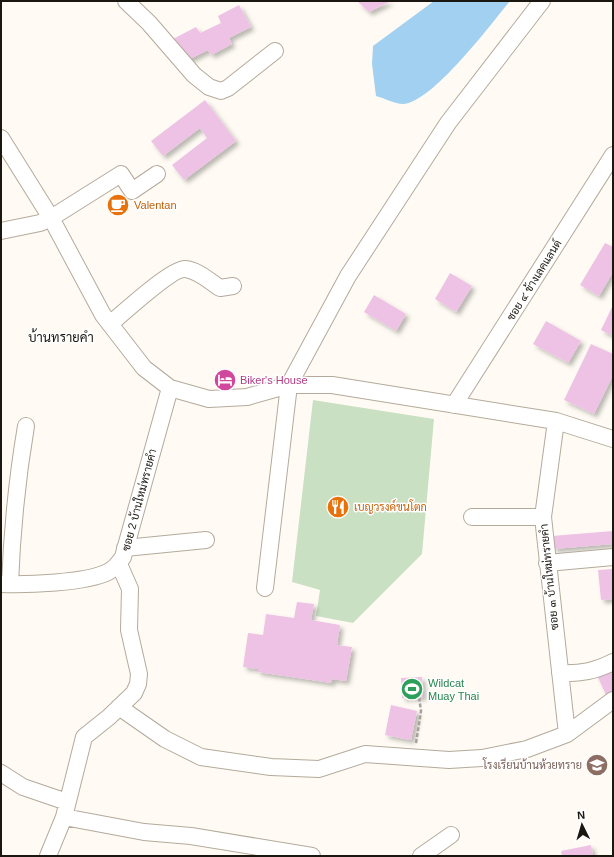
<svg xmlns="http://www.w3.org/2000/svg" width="614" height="857" viewBox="0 0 614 857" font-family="Arial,Sarabun,sans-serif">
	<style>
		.green { fill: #cae0c3 }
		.water { fill: #a2d0f1 }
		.building { fill: #eec2e5; filter: url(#shadow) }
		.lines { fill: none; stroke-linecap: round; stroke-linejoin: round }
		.minor-casing { stroke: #b3aa9b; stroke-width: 18 }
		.path { stroke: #a5a19b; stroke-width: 2.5; stroke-dasharray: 4 2; stroke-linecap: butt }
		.minor { stroke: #fff; stroke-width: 16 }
		.labels { text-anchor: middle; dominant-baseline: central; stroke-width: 3; stroke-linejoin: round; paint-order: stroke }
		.food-label { font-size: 11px; fill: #c56008; stroke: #fff; text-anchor: start }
		.street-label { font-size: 11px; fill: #1a1711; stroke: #fff }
		.hotel-label { font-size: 11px; fill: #b23c85; stroke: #fff; text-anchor: start }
		.leisure-label { font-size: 11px; fill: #27864d; stroke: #fff; text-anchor: start }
		.education-label { font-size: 11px; fill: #785e54; stroke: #fff; text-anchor: end }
		.quarter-label { font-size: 13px; fill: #1a1711; stroke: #fff }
	</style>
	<defs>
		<filter id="shadow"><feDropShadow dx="3.5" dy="3.5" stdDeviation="2" flood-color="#0004"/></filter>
	</defs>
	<rect width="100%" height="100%" fill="#fffbf4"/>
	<path class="green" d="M313,400L434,419L422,554L353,623L316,616L320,590L292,582Z"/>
	<path class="water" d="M434,1H510C491,24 432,103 403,104C395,104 384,98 376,96L372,64L373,46Z"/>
	<path class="building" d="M357,1H391L369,12Z
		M239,5L251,27L229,38L232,44L211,55L208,50L184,62L173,39L196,27L200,33L221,23L218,16Z
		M205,100L236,141L184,180L172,165L207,138L200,128L163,156L151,141Z
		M605,243L613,247V272L599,296L580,285Z
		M450,273L472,286L456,312L435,299Z
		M374,295L406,314L396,331L364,312Z
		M613,305V336L601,330Z
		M546,321L581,341L568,363L533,344Z
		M591,344L613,354V375L594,414L564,400Z
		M613,531V544L553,549L552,536Z
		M613,569V599L601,600L598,570Z
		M297,602L314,604L311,620L340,625L337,645L352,647L346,681L332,679V683L258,672V669L243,667L248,633L263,635L266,614L294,618Z
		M613,666V694L607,697L596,673Z
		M422,677L423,697L402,698L401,678Z
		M391,705L417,711L411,740L385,735Z
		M591,845L593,856H562L561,851Z"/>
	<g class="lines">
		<g class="minor-casing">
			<path id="minor" d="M126,1L149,23L194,75L209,87L221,91L228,88L275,51
				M1,138L51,218L103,315L144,368L170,388L209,399L247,397L289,385H332L556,421L613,439
				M1,231L40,223L51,218L121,174L132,191L157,174
				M110,324C122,314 172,268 185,269C198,270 209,281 220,288L233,286
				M454,405L613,155
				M556,421L543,517L567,734
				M472,517H543
				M125,548L206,540
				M547,563L613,557
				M1,584C26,585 86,583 108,572C114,569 119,563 123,557L170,388
				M10,584C12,531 17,479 26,426
				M265,588L289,385L348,276L448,123L542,1
				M560,673C581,674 595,671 613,662
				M119,707L165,739L201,757L271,767L319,769L365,754L449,760L482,758L527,749L567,734L613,700
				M1,773L23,787L67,802
				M64,817L144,832L191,836L312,856
				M48,856L64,817L84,737L109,717L134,693L138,684L139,674L129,630L130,589L119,564
				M421,856L451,835"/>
		</g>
		<path class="path" d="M416,743L421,711L419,697"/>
		<use href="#minor" class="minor"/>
	</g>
	<defs>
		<g id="cafe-disc" transform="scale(1.15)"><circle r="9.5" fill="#e8710a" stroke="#fff"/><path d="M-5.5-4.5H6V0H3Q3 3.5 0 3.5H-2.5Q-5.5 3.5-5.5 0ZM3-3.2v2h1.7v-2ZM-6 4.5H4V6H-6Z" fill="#fff"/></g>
		<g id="hotel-disc" transform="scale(1.15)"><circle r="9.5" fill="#d1479c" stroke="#fff"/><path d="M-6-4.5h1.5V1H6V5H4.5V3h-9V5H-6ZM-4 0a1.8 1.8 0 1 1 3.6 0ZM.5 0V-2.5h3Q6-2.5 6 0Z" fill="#fff"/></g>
		<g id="restaurant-disc" transform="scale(1.15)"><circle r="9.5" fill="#e8710a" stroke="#fff"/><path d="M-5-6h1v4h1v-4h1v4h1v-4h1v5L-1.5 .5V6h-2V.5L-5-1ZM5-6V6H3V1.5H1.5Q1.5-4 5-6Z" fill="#fff"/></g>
		<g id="stadium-disc" transform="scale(1.15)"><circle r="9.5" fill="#2e9e5b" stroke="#fff"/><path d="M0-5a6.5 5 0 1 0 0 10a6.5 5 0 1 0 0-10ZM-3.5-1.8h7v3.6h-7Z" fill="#fff"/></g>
		<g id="school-disc" transform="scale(1.15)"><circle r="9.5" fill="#8d6e63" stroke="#fff"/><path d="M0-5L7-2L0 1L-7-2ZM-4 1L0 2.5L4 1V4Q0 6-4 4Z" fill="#fff"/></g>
	</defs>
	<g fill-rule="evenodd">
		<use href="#cafe-disc" x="118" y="205"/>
		<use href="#hotel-disc" x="225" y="380"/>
		<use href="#restaurant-disc" x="338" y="507"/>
		<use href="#stadium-disc" x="412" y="689"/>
		<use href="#school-disc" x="597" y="765"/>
	</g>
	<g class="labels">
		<g class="food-label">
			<text x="134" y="205">Valentan</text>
			<text x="354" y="507">เบญวรงค์ขนโตก</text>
		</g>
		<g class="street-label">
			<text transform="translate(534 280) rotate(-58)">ซอย ๔ ข้างเลคแลนด์</text>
			<text transform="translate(139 500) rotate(-75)">ซอย 2 บ้านใหม่ทรายคำ</text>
			<text transform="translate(549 577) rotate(-96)">ซอย ๓ บ้านใหม่ทรายคำ</text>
		</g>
		<g class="hotel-label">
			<text x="240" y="380">Biker's House</text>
		</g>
		<g class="leisure-label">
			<text x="428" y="683">Wildcat<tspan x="428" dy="13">Muay Thai</tspan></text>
		</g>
		<g class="education-label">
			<text x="582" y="765">โรงเรียนบ้านห้วยทราย</text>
		</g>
		<g class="quarter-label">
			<text x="61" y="337">บ้านทรายคำ</text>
		</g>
	</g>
	<rect width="614" height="857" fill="none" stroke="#1a1711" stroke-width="4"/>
	<g transform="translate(582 825) rotate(355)" stroke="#ffffff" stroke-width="3" paint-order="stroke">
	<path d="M0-3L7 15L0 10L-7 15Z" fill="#1a1711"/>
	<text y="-6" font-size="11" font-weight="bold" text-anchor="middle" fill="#1a1711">N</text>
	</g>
</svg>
